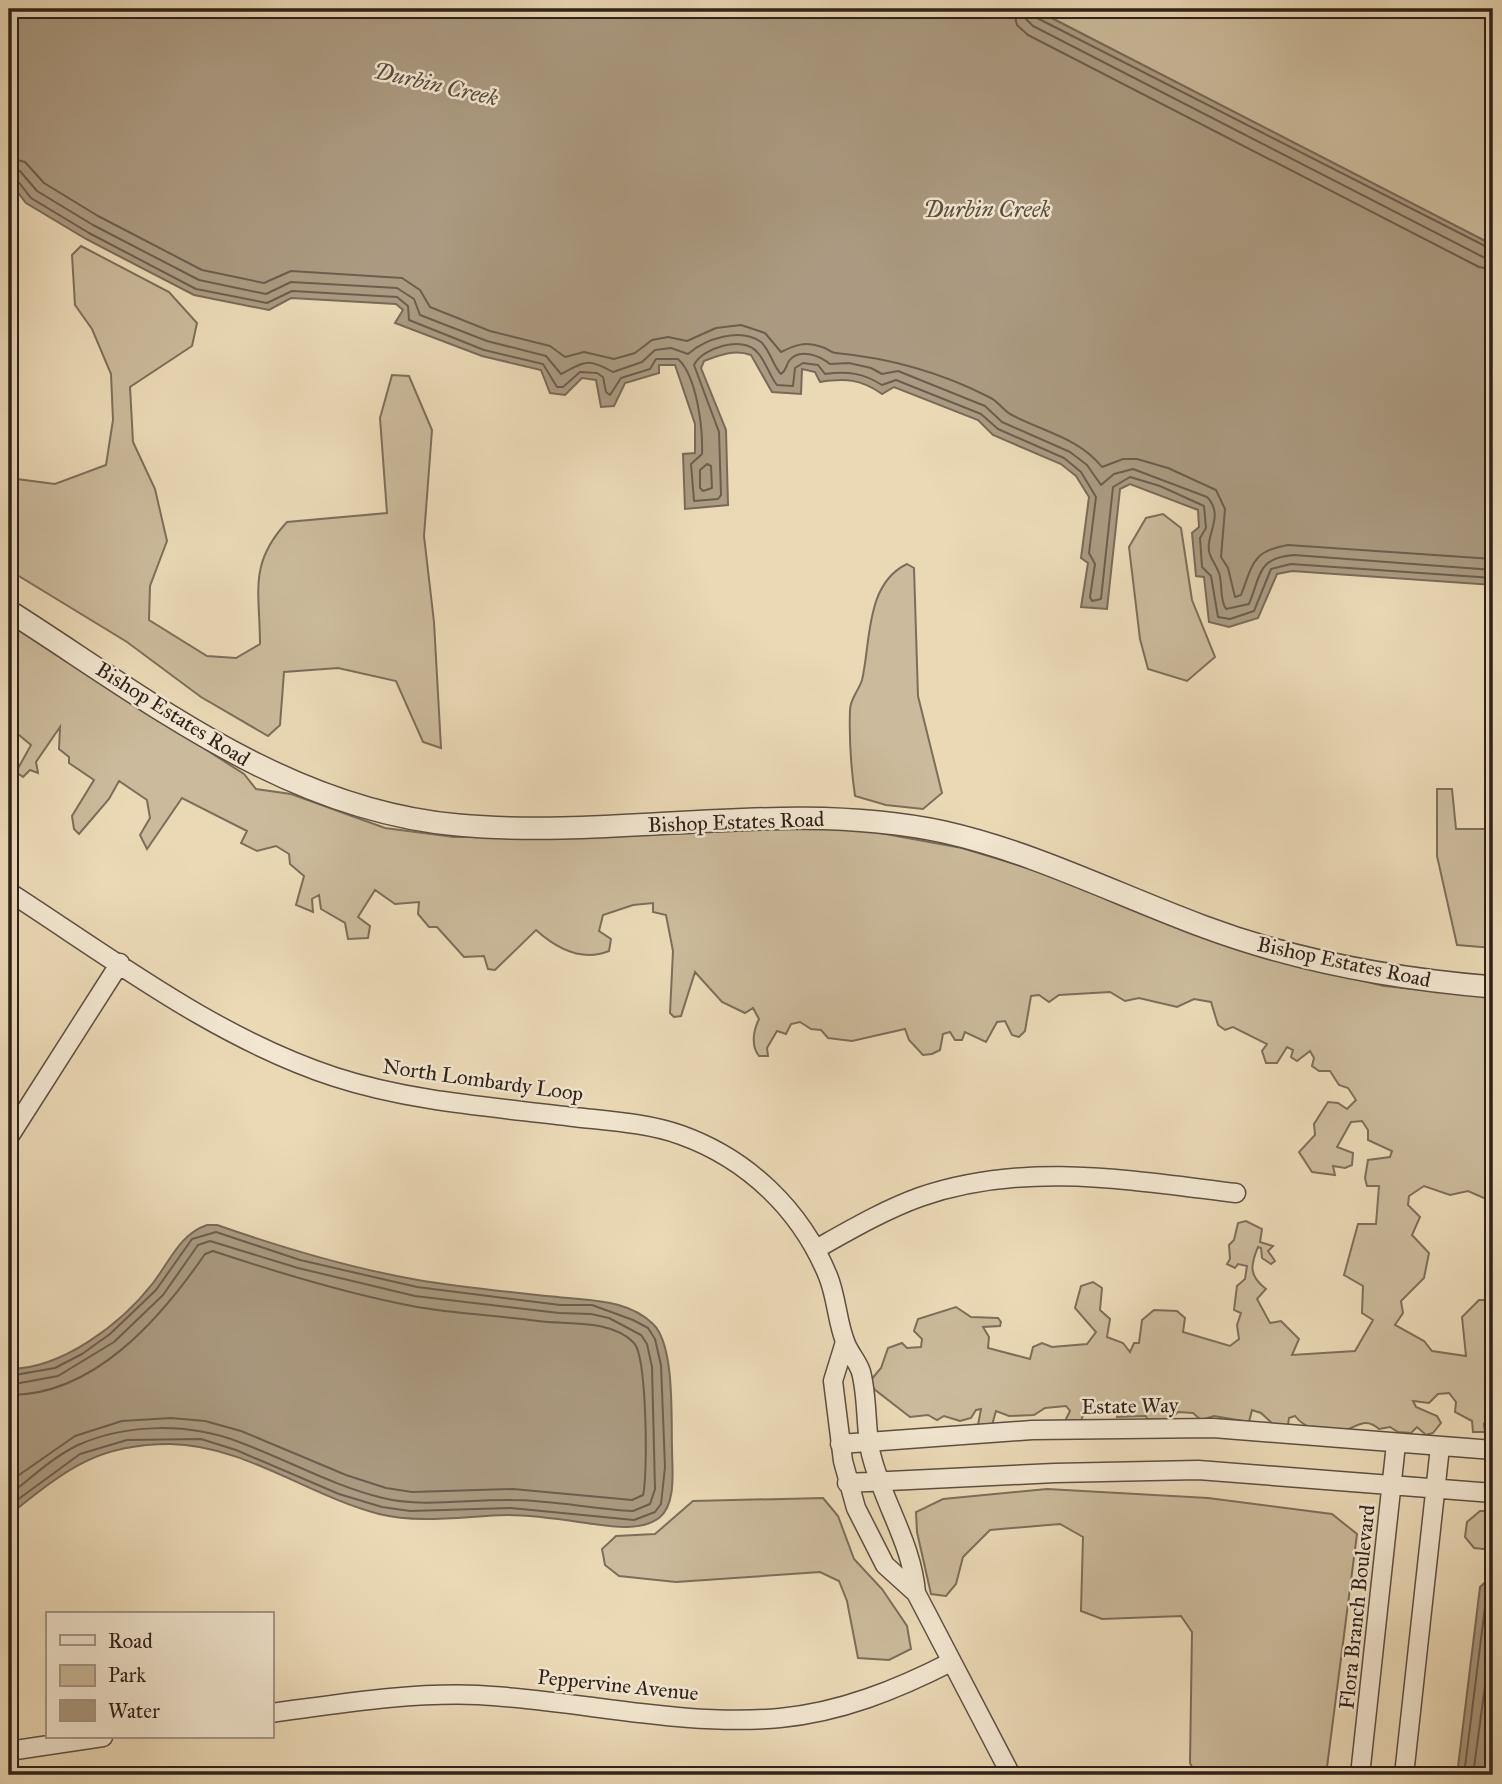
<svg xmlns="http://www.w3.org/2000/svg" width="1502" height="1784" viewBox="0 0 1502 1784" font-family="'IM FELL Great Primer',serif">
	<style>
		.green { fill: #cbba9b; stroke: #7c6e5a; stroke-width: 2 }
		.water { fill: #ab9a81; stroke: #796a58; stroke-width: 2 }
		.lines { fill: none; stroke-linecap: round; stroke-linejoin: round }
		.shore { stroke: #6c5e4e; stroke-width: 2 }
		.minor-casing { stroke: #5d4f41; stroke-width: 21 }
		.tertiary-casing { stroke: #5d4f41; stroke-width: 24 }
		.minor { stroke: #f2e6d0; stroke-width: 18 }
		.tertiary { stroke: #f2e6d0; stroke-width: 21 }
		.labels { text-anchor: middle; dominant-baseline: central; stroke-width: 5; stroke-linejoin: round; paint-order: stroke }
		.street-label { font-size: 21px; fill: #2e211a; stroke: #f2e6d0 }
		.water-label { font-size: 23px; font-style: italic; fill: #5a4b3e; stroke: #f2e6d0 }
	</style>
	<rect width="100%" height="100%" fill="#ebd9b6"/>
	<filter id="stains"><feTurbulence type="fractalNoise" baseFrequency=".00286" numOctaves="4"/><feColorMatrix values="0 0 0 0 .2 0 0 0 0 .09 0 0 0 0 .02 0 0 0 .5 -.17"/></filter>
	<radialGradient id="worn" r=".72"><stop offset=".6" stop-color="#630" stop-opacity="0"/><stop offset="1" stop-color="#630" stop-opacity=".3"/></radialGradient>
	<path class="green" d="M1034,9H1493V245Z
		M81,246L169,292L197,323L192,346L130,387L133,442L155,489L167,541L150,586L149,620L207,656L236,658L260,644C260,592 248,564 287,522L387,513L380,418L392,375L409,376L432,430L424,536L434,622L441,748L423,742L396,681L338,668L284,672L280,725L268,736L201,697L127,642L9,570V467L17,479L55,484L106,465L113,420L111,374L92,329L75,305L72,255Z
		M1163,514L1181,528L1192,600L1215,657L1187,681L1148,669L1140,639L1129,547L1146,518Z
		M907,564L914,568L918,696L942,793L923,809L886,805L855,796C851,768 849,739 850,710C850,699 859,690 862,680C871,642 865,584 907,564Z
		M9,623L244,774L256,789L291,794L385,828L454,837H565L754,827L858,829L962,848L1038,871L1259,956L1384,986L1493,997V1202L1468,1191L1450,1195L1424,1186L1409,1196L1408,1205L1420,1217L1412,1235L1429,1253L1424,1278L1401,1301L1403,1313L1395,1325L1424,1341L1432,1351L1466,1356L1462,1317L1479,1300H1488L1491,1281L1493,1282V1339L1488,1340V1363L1493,1364V1425L1484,1424L1485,1432H1473L1472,1421L1455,1412L1456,1402L1449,1393L1438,1394L1429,1403L1413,1401L1416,1407L1437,1416L1441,1423L1433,1433L1426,1435L1417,1427L1411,1433L1398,1432L1390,1427L1379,1429C1364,1416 1357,1428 1342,1431C1325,1434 1305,1429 1295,1416L1289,1418L1288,1425H1274L1261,1413L1252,1410L1249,1422L1214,1416L1201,1420L1193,1413L1178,1412L1169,1420L1147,1419L1146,1416L1117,1417L1120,1409L1114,1405L1104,1406L1100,1411L1085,1410L1081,1421H1065L1070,1411L1066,1406L1045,1408L1034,1415L1009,1416L996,1411L992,1425H978L981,1409L976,1410L971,1418L960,1421L944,1416L937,1420L928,1415L910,1417L874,1389L870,1381L881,1368L888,1348L902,1343L907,1348L921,1347L922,1339L914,1331L918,1319L956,1307L971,1317L998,1318L1001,1322L1000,1326L983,1327L989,1337L988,1348L1030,1359L1033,1347L1042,1343L1052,1347L1087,1344L1096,1332L1075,1308L1081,1286L1093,1282L1102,1288L1100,1310L1110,1319L1107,1337L1123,1343L1130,1352L1134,1343H1139L1142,1320L1154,1310L1177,1311L1185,1318L1183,1332L1230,1346L1239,1339L1237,1325L1241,1313L1234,1310L1237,1286L1245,1279L1247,1266L1238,1264L1235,1268L1227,1264L1230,1259L1229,1245L1234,1240L1238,1223L1246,1221L1262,1229L1260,1242L1273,1246L1268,1251L1275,1261L1271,1264L1262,1258L1261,1248L1258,1247C1250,1266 1249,1276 1266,1289L1257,1299L1270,1323L1281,1321L1299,1339L1292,1355L1355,1351L1373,1320L1362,1313L1363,1286L1344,1275L1358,1224H1376L1379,1186H1367L1365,1178L1368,1160L1390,1157L1392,1151L1368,1140V1130L1362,1121L1351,1122L1337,1147L1353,1153L1352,1165L1345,1168L1333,1166L1335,1175L1312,1172L1299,1152L1315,1135L1314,1124L1328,1102L1338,1103L1347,1109L1356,1100L1348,1088L1339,1085L1330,1071H1319L1312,1066L1314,1058L1310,1051L1297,1061L1291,1057L1293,1050L1287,1047L1277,1063H1266L1262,1051L1267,1044L1233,1027L1225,1030L1218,1025L1211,1002L1194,999L1177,1007L1139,998L1125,1001L1110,992L1059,995L1049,1002L1039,995L1031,996L1025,1031L1019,1037L1012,1035L1005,1021L997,1022L986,1042L965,1032L962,1040H955L950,1032L943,1034L940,1050L932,1054L923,1055L909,1040L905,1029L852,1041L828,1038L821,1030L811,1029L800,1022L791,1024L786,1034L777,1031L767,1048L768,1056H759C751,1046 753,1031 759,1019L753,1008L745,1013L722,1002L695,972L681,1016L674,1017L670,1013L673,951L666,915L653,912V903L633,905L603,915L599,931L611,939L609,951C582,962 556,948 536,930L495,970L488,969L484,956L464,957L437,927H429L418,914L419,902L395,904L375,890L358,917L370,926L368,938L348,939L345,923L321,909L319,895L312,899L313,912L296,905L304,876L290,864L289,854L276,846L257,851L241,843L247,831L182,798L147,849L140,835L150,818L147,800L119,781L109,799L79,834L74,829L72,816L94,780L69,763V757L59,749L60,727L36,762L38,773L30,770L23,777L16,772L31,745L13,730L15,719L9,716Z
		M1437,789H1452L1456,829H1493V948L1457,945L1437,856Z
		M1047,1489L1208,1498L1332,1514L1357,1534L1326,1775H1196L1190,1763L1192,1632L1181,1616L1102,1619L1081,1611L1083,1537L1060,1524L990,1530L963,1557L956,1584L946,1596L931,1594L917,1532L916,1512L943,1499Z
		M823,1498L838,1516L854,1559L882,1589L907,1626L911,1649L889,1660L858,1658L847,1601L839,1581L820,1572L676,1582L619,1576L605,1565L602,1549L616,1536L655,1534L693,1501Z
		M1480,1511H1493V1550L1474,1548L1465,1537L1467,1522Z"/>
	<path class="water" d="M9,9H1034L1493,245V585L1292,571L1277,574L1258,618L1229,627L1209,622L1204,577L1196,576L1192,533L1199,527L1198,510L1130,484L1120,489L1107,609L1081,607L1088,563L1081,558L1089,497L1076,476L1061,464L993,435L978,420L894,387L882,394C861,379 845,378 820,382L815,372L802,369L801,394L772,392L751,355C734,349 720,355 704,361L701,368L726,430L728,505L685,509L683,454L695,453V424L675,365H659V373L625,383L614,406L601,407L596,380L582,378L565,395L550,393L541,370L482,356L395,323L403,310L396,304L291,298L269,310L194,295L86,239L26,203L9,181Z
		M207,1225H217C283,1248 349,1268 418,1280C464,1288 511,1292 558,1297C590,1301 628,1299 653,1324C675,1345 671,1418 672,1448C672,1468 677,1504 659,1518C641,1531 614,1527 593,1524C565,1520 536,1515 507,1515C465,1516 420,1524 379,1514C309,1496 244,1445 170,1444C95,1444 65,1471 9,1515V1369C62,1369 121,1324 153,1283C170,1261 180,1234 207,1225Z
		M1493,1575V1775H1457L1480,1587Z"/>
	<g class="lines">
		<path class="shore" d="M1013,9L1017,25L1028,35L1479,267L1493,270
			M1024,9L1025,18L1033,26L1483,257L1493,259
			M1032,9L1037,18L1493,250
			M9,158L25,162L44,183L98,216L202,270L264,283L291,271L402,278L420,290L430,307L490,331L550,346L565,357L584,352L614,359L635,353L652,340L668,337L687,341L716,328L741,325L765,333L781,352C795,345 805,341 822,347C827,348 831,353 836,353C889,358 940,372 989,397C998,401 1002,409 1010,414C1043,432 1078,437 1102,467L1123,459H1137L1168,468L1216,490L1225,509L1221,557L1228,568L1235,597L1241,595C1253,564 1252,551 1288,545L1493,559
			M9,169L20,171L37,191L93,225L199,280L266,294L291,282L397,288L414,299L420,315L487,341L546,356L561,374C585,362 586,357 613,372L642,362L655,350L671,348L688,354C705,339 740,327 761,342C770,350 773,366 781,374C787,370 785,367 789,361C799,347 820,356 830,364L849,363L871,368L882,374L898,371L985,406L1002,422L1070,452L1087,465L1101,485L1114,474L1133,469L1207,497C1222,513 1211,527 1209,543C1207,556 1215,562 1219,573C1223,584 1219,599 1226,609L1249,604C1261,575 1257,558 1294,555L1493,570
			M9,178L17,180L31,198L89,233L196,289L267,303L292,291L397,297L408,306L409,320L484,350L543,364L557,387H563L580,372L597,373L603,377L606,392L610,395L621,378L650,369L656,359H678C697,376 703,429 702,454L691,464L694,501L718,499L721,495L719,432L694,365C702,348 743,335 757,352C766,361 769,375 777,385L793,386L795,368L803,363L818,365L825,374C848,371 863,373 882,385L896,380L981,414L998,429L1064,458L1081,472L1096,497L1089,553L1095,564L1090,597L1092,601L1101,599L1113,487L1130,477L1160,486L1204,506L1206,528L1200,538L1202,567L1211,576L1218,617L1230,619L1254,611L1271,569L1291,564L1493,578
			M707,464L711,466L712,488L703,491L700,488V470Z
			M9,1376L55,1368L82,1354L110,1334L156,1290L192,1239L216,1232L300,1260L417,1287L560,1305H592L633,1320L648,1328L655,1339L661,1365L665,1467L661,1504L655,1512L634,1520L511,1508L410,1511L382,1507L339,1494L236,1450L201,1439L127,1440L80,1454L9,1506
			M9,1385L58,1376L114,1342L163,1295L198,1245L210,1241L298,1268L415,1296L559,1313L591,1314L609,1318L641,1335L647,1344L652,1367L655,1489L650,1504L633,1511C592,1509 552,1500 511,1500C469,1499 424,1508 383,1498C333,1486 288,1460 239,1442C189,1423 128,1423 78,1445C53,1457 31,1478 9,1495
			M9,1395C94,1396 161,1318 205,1254L213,1251C279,1273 344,1293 412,1306C454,1314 496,1315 538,1321C568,1325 611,1319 634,1343C647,1357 648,1475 643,1495L632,1500L513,1489L412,1492L386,1488L346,1475L241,1431L205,1421L171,1418L122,1421L75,1436L9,1482
			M1464,1775L1487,1591L1493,1583
			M1473,1775L1493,1626
			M1484,1775L1493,1702"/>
		<g class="minor-casing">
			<path id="minor" d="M9,892C113,959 216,1038 335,1077C412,1102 494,1107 574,1117C609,1121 647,1123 681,1135C748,1159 801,1210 828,1276C837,1298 837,1323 846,1344C850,1354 858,1362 861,1372C868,1398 865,1428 871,1454C883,1503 912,1543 916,1593
				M9,1137L120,963
				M816,1249C850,1230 884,1210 920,1197C1025,1161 1129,1180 1236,1193
				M845,1342L833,1381L843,1461L856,1508L885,1565L916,1593L1011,1775
				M840,1444L1032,1430L1213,1428L1493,1450
				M847,1483L1055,1473L1198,1470L1493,1493
				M271,1713C339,1704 409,1692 478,1695C578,1700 680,1727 780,1718C841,1712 896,1690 951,1662
				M9,1751L103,1737
				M1360,1775L1396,1444
				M1404,1775L1440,1447"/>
		</g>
		<g class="tertiary-casing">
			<path id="tertiary" d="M9,611C149,700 286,810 458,825C620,840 782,798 944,832C1033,852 1116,894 1202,926C1295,961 1394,979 1493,987"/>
		</g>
		<use href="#minor" class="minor"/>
		<use href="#tertiary" class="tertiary"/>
	</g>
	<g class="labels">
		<g class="street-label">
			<text transform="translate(173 714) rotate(32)">Bishop Estates Road</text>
			<text transform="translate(736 822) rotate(-2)">Bishop Estates Road</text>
			<text transform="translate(1344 962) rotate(12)">Bishop Estates Road</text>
			<text transform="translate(483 1080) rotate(8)">North Lombardy Loop</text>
			<text transform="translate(1130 1406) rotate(-1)">Estate Way</text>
			<text transform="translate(1357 1607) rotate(-84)">Flora Branch Boulevard</text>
			<text transform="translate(618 1685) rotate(6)">Peppervine Avenue</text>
		</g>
		<g class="water-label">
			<text transform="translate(436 84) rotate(13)">Durbin Creek</text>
			<text x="987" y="209">Durbin Creek</text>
		</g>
	</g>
	<rect width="1502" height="1784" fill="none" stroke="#ebd9b6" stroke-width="35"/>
	<rect x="10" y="10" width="1481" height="1763" fill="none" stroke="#2e211a" stroke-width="3.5"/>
	<rect x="18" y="18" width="1467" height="1749" fill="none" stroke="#2e211a" stroke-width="2"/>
	<rect x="46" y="1612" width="228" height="126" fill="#f2e6d0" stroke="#a49787" stroke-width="2"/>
	<rect x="60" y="1635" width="35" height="10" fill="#f2e6d0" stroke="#a49787" stroke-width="2"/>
	<text x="108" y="1648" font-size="21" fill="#2e211a">Road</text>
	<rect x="60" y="1665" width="35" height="21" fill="#cbba9b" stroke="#a49787" stroke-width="2"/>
	<text x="108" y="1682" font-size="21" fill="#2e211a">Park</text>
	<rect x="60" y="1700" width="35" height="21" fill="#ab9a81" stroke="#a49787" stroke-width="2"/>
	<text x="108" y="1718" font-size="21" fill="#2e211a">Water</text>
	<rect width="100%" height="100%" filter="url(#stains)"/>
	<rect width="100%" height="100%" fill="url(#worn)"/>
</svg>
